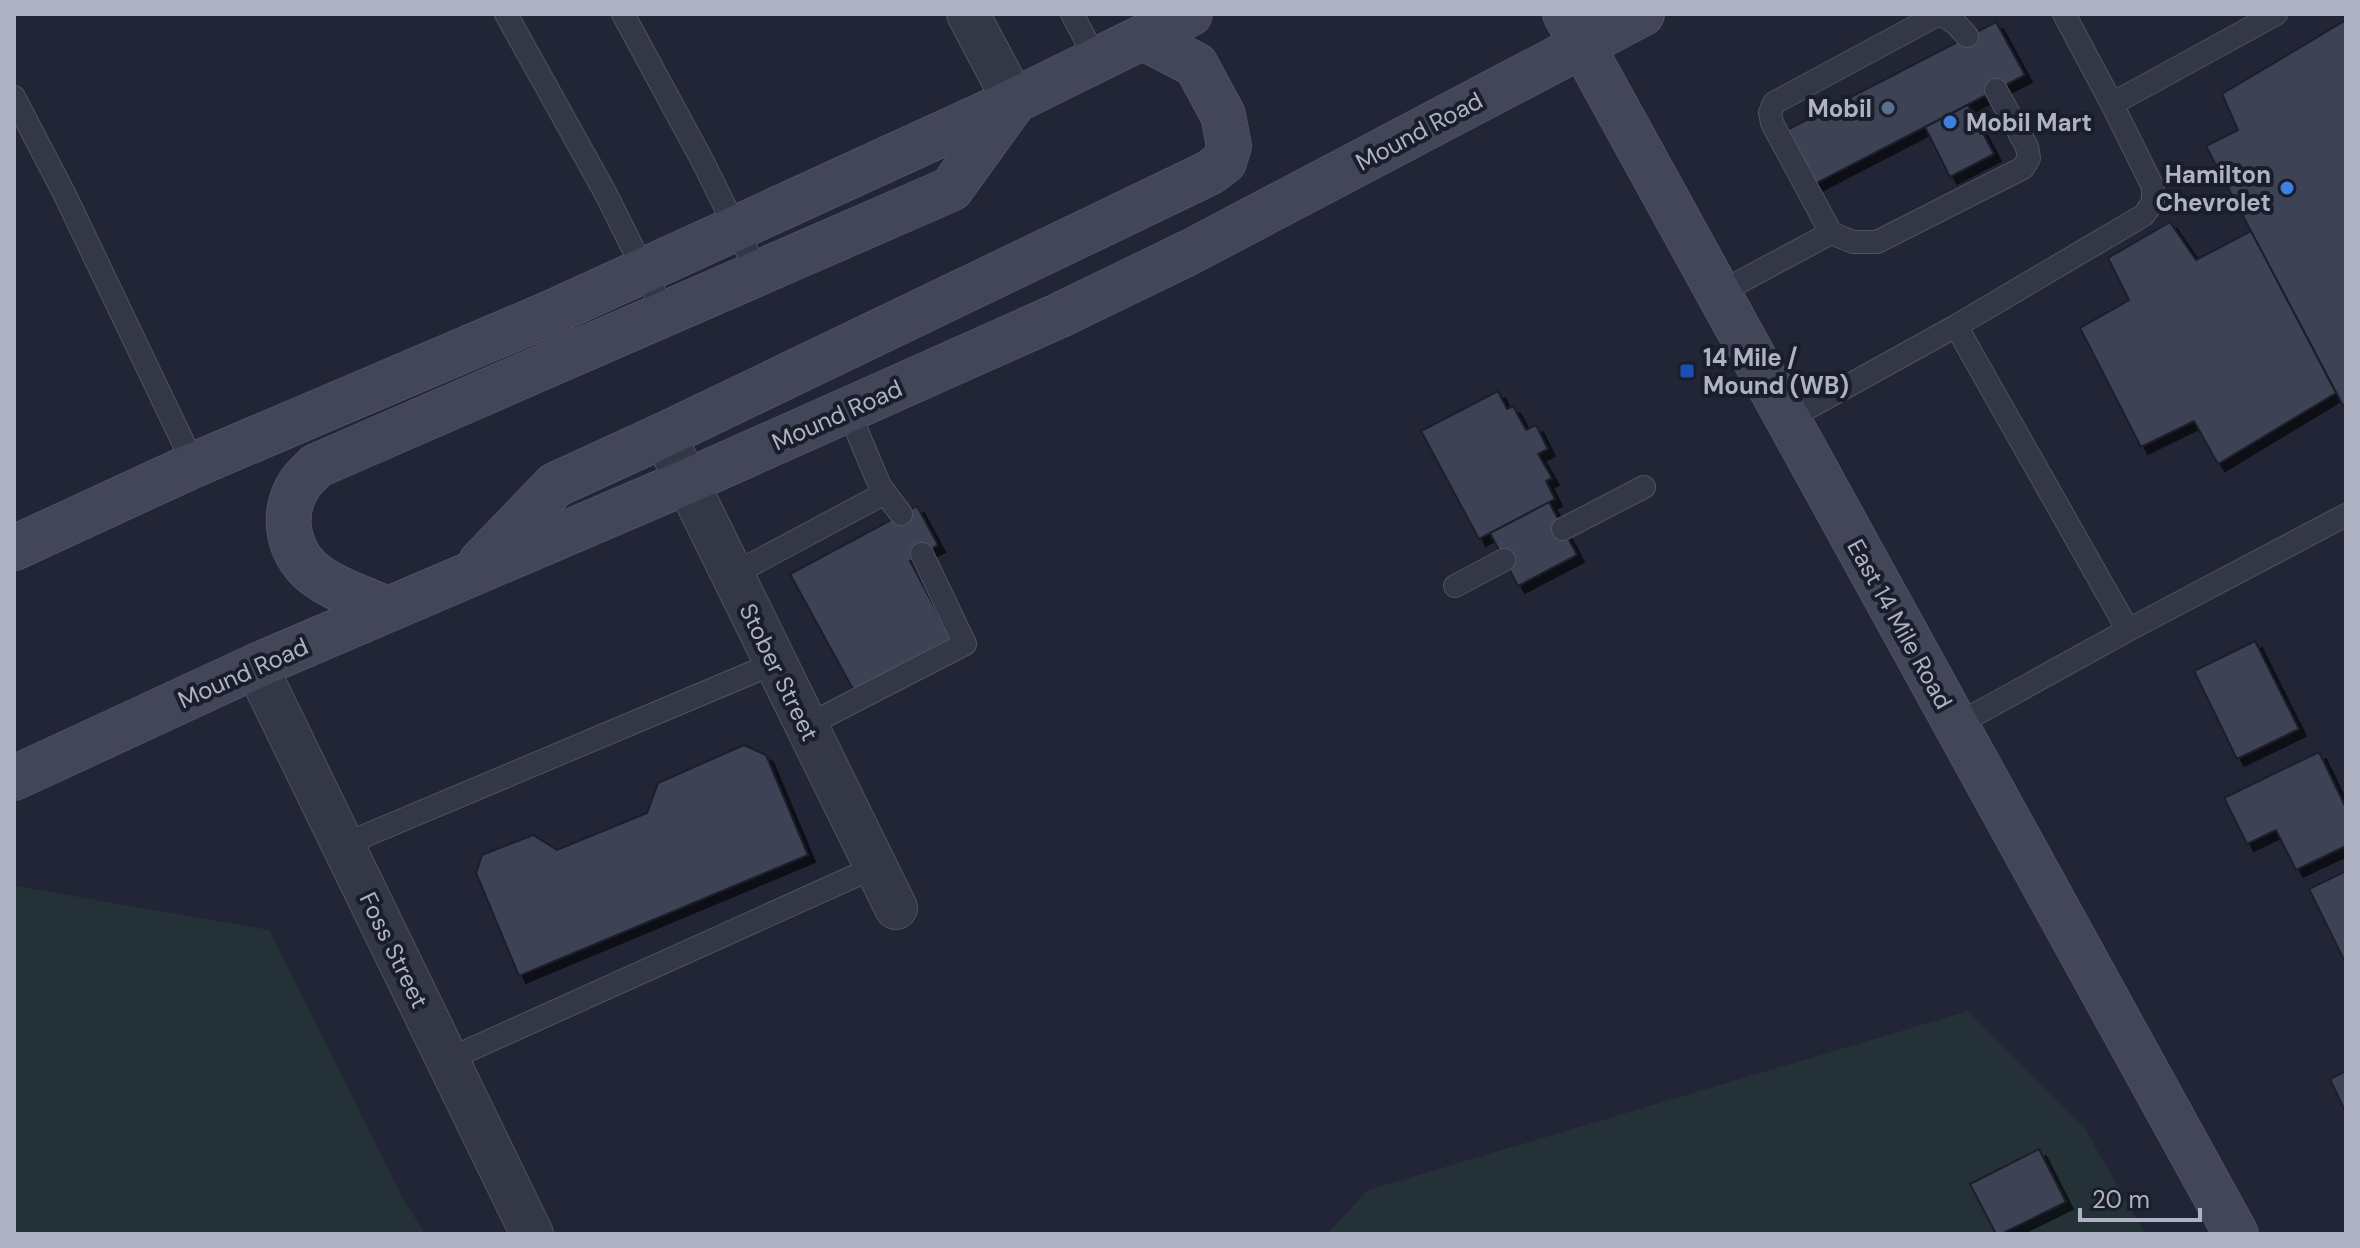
<svg xmlns="http://www.w3.org/2000/svg" width="2360" height="1248" viewBox="0 0 2360 1248" font-family="'DM Sans',sans-serif">
	<style>
		.green { fill: #243237 }
		.building { fill: #3d4255; stroke: #1c1f2c; stroke-width: 2; filter: url(#shadow) }
		.lines { fill: none; stroke-linecap: round; stroke-linejoin: round }
		.service-casing { stroke: #4f5260; stroke-width: 24 }
		.minor-casing { stroke: #4f5260; stroke-width: 44 }
		.secondary-casing { stroke: #4f5260; stroke-width: 46 }
		.service { stroke: #343846; stroke-width: 22 }
		.minor { stroke: #343846; stroke-width: 42 }
		.secondary { stroke: #424658; stroke-width: 44 }
		.service-dot { fill: #5c6f8a; stroke: #1a1d2a; stroke-width: 3 }
		.shop-dot { fill: #3f7fe0; stroke: #1a1d2a; stroke-width: 3 }
		.transit-dot { fill: #1a4fb4; stroke: #1a1d2a; stroke-width: 3 }
		.labels { text-anchor: middle; dominant-baseline: central; stroke-width: 8; stroke-linejoin: round; paint-order: stroke }
		.poi-label { font-size: 24px; font-weight: bold; fill: #aeb2c2; stroke: #1a1d2a; text-anchor: end }
		.street-label { font-size: 24px; fill: #aeb2c2; stroke: #1a1d2a }
	</style>
	<defs>
		<filter id="shadow"><feDropShadow dx="7" dy="7" stdDeviation="0" flood-color="#0009"/></filter>
	</defs>
	<rect width="100%" height="100%" fill="#212535"/>
	<path class="green" d="M16,886L269,930L401,1195L425,1234H14V887Z
		M1968,1011L2084,1127L2145,1234H1327L1368,1190Z"/>
	<path class="building" d="M2346,20V411L2206,146L2238,130L2222,94Z
		M1996,22L2025,75L1815,184L1787,130Z
		M1968,105L1994,154L1950,177L1925,127Z
		M2170,222L2196,260L2251,231L2336,393L2218,464L2194,421L2141,447L2080,328L2129,300L2108,258Z
		M1498,391L1507,409L1513,406L1526,430L1536,425L1548,449L1538,454L1552,478L1546,481L1555,499L1479,539L1421,431Z
		M1549,502L1577,555L1518,586L1490,533Z
		M917,506L938,545L910,561L952,640L855,693L790,574Z
		M2255,641L2299,729L2237,759L2194,671Z
		M744,745L766,755L808,855L519,976L476,873L482,855L533,835L557,850L647,813L658,783Z
		M2319,752L2346,808V846L2296,870L2276,830L2247,844L2224,798Z
		M2346,871V964L2309,889Z
		M2346,1071V1108L2344,1109L2330,1079Z
		M2039,1149L2066,1202L2001,1234H1996L1970,1184Z"/>
	<g class="lines">
		<g class="service-casing">
			<path id="service" d="M506,14L606,194L665,313
				M623,14L701,158L758,273
				M1072,14L1097,61
				M1940,14L1955,23L1967,36
				M14,97L64,193L194,465
				M2112,104L2276,14
				M1831,233L1853,242H1877L2023,168L2029,158L2027,147L1996,90
				M1719,293L1831,233L1772,123L1770,113L1774,103L1939,14
				M848,410L880,486L901,514
				M1788,419L1956,326L2144,215L2153,202V187L2112,104L2064,14
				M1563,529L1644,487
				M732,575L885,493
				M1455,586L1504,560
				M2128,630L2346,515
				M1956,725L2128,630L1956,326
				M806,726L965,644L922,554
				M343,845L775,663
				M447,1060L875,867"/>
		</g>
		<g class="minor-casing">
			<path id="minor" d="M968,14L1014,101
				M664,435L896,908
				M256,666L532,1234"/>
		</g>
		<g class="secondary-casing">
			<path id="secondary" d="M1565,14L2236,1234
				M14,548L194,465L553,312L1014,101L1190,14
				M481,562L555,485L664,435L1209,173L1224,162L1229,146L1223,115L1196,65L1144,38
				M389,609C366,600 341,592 320,578C289,558 279,517 299,485C303,478 311,472 316,466L951,189L1013,103
				M14,778L256,666L686,482L1058,316L1190,252L1642,14"/>
		</g>
		<use href="#service" class="service"/>
		<use href="#minor" class="minor"/>
		<use href="#secondary" class="secondary"/>
	</g>
	<circle class="service-dot" cx="1888" cy="108" r="8"/>
	<g class="shop-dot">
		<circle cx="1950" cy="122" r="8"/>
		<circle cx="2287" cy="188" r="8"/>
	</g>
	<rect class="transit-dot" x="1679" y="363" width="16" height="16" rx="4"/>
	<g class="labels">
		<g class="poi-label">
			<text x="1872" y="108">Mobil</text>
			<text x="1966" y="122" text-anchor="start">Mobil Mart</text>
			<text x="2271" y="174">Hamilton<tspan x="2271" dy="28">Chevrolet</tspan></text>
			<text x="1703" y="357" text-anchor="start">14 Mile /<tspan x="1703" dy="28">Mound (WB)</tspan></text>
		</g>
		<g class="street-label">
			<text transform="translate(1419 131) rotate(-28)">Mound Road</text>
			<text transform="translate(837 415) rotate(-24)">Mound Road</text>
			<text transform="translate(1900 624) rotate(61)">East 14 Mile Road</text>
			<text transform="translate(779 672) rotate(64)">Stober Street</text>
			<text transform="translate(243 673) rotate(-24)">Mound Road</text>
			<text transform="translate(394 950) rotate(64)">Foss Street</text>
		</g>
	</g>
	<rect width="2360" height="1248" fill="none" stroke="#aeb2c2" stroke-width="32"/>
	<path d="M2080 1208v12h120v-12" fill="none" stroke="#aeb2c2" stroke-width="4"/>
	<text x="2092" y="1208" font-size="24" fill="#aeb2c2" stroke="#1a1d2a" stroke-width="6" paint-order="stroke">20 m</text>
</svg>
